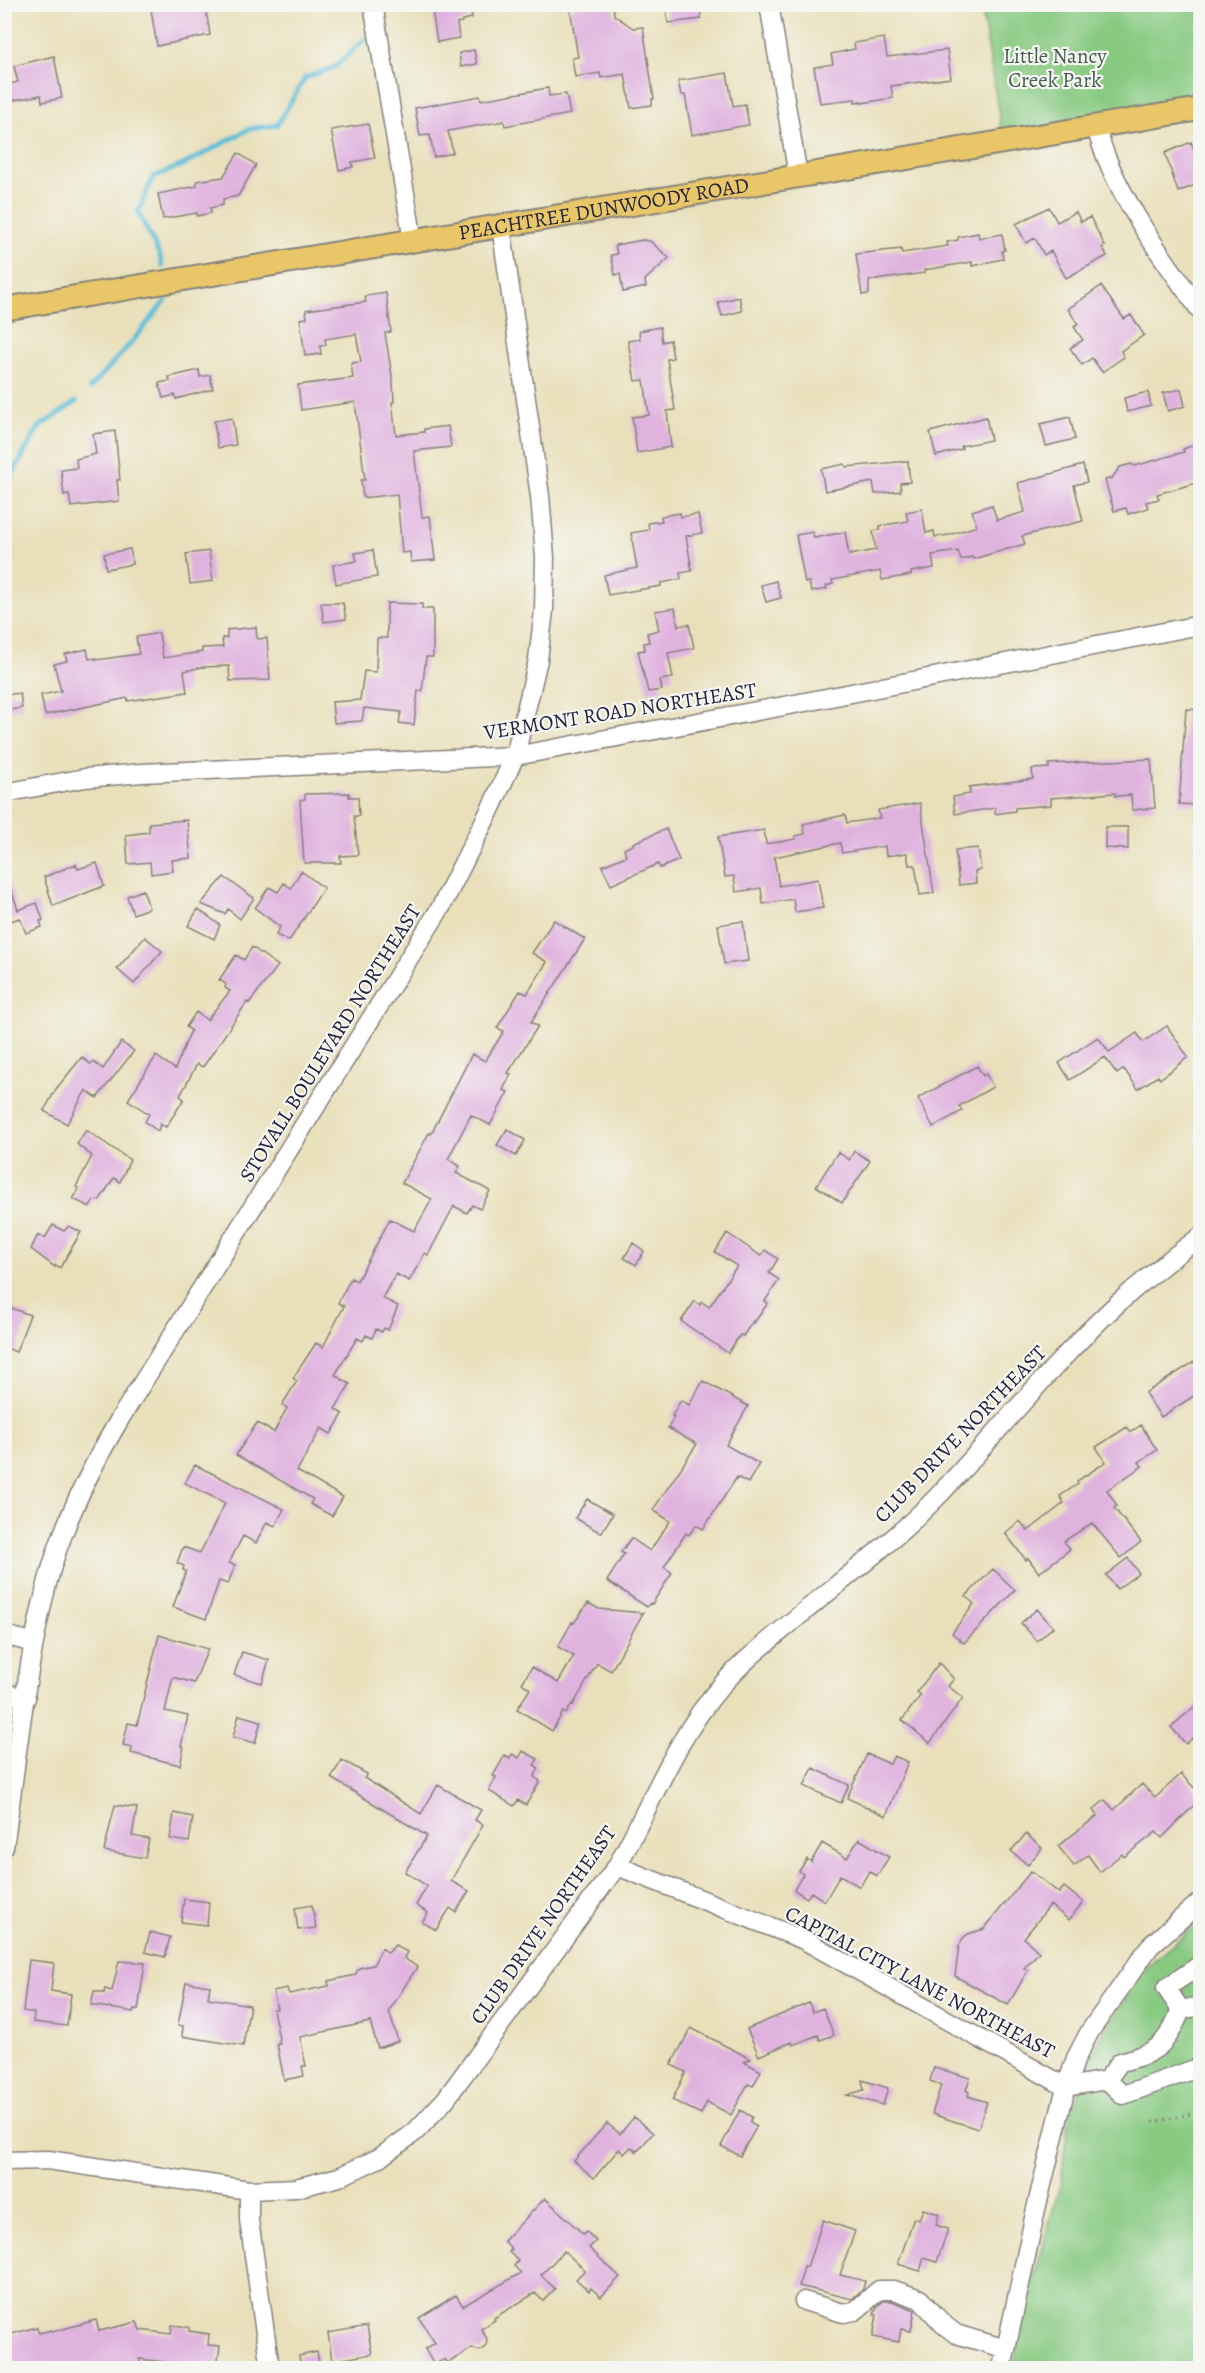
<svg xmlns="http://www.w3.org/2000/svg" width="1205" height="2373" viewBox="0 0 1205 2373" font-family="Alegreya,serif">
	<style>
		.green { fill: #88ca82; stroke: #55765e; stroke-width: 1.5 }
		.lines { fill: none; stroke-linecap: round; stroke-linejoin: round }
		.stream { stroke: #59bcd7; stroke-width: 5 }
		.building { fill: #e0b3df }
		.minor-casing { stroke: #86817b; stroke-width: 21 }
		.major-casing { stroke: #86817b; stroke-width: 26 }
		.path { stroke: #86817b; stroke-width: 3; stroke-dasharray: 1.5 4.5; stroke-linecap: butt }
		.minor { stroke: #fff; stroke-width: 18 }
		.major { stroke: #e9c769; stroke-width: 22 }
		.labels { text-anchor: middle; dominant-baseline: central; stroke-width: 4.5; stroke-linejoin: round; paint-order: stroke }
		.park-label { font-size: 21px; fill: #465d54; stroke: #f6f6f2 }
		.street-label { font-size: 21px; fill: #22223b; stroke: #f6f6f2 }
	</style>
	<rect width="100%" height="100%" fill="#f6f6f2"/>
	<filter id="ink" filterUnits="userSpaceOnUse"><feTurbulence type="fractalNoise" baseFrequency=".0167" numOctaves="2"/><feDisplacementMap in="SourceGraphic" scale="12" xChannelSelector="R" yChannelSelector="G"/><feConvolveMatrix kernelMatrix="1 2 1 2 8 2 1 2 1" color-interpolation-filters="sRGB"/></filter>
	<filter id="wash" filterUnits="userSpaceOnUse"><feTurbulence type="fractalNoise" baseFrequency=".008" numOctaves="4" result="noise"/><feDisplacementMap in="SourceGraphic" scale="24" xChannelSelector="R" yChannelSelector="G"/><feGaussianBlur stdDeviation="1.35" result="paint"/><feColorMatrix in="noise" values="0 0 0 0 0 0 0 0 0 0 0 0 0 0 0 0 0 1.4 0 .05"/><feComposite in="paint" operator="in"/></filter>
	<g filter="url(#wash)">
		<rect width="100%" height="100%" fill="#e9e0bb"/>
		<path class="green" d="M981,5H1200V108L1003,140Z
			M1200,1922V2368H1013L1027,2303L1061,2181L1068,2122L1097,2043L1146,1967Z"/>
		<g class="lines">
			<path class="stream" d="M162,266L160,256L138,212L153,177L183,165L249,129L277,125L305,78L335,67L365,39
				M90,388L132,342L166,300
				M4,489L39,427L76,402"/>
		</g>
		<g id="blocks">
			<path class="building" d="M150,4H205L210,35L157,46Z
				M431,4H470L472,18L462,20V22L457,23L459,38L437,42Z
				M590,4H613L614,15L633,28L643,27L654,99H652V105L631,108L625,74L601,78L600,73L575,77L572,58L578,57L570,8Z
				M665,4H700L701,19L668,23Z
				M884,38L887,57L947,50L951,78L891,86L893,98L861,103V101L855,102V99L820,103L814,67L833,64L831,54L855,49L854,43Z
				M474,50L477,64L461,67L459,53Z
				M54,56L62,98L42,102L41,95L10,101L6,85L18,82L14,66Z
				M727,73L733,106L745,104L749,125L692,135L685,95H681L678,81Z
				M548,88L549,96L566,94L570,114L505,126L504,121L448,131L453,153L434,157L430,135L420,136L415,108L480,96L481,100Z
				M368,124L375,158L352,162L353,167L339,170L331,130Z
				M1191,142L1200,165V183L1178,192L1165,153Z
				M238,153L256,165L238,196L223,199V205L210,208L211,213L197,216V213L163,219L158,194L197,186V181L223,177Z
				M1049,207L1057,222L1076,212L1081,222L1090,217L1105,246L1102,247L1107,256L1066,278L1051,251L1044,255L1035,238L1026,243L1016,224Z
				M978,233L979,238L1002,234L1005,250L1002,251L1003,259L988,262V263L972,266V262L924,270L925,273L869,281V294L862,295L856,254L901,249L902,253L948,246L947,242L958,240V237Z
				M643,240L650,241L669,258L645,280L646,287L623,292L620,274L615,275L611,255L617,254L615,245Z
				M1101,286L1124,319L1131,315L1144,335L1121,351L1124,357L1102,372L1092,358L1082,365L1070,348L1083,340L1074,327L1078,324L1068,309Z
				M386,293L391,332L385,333L393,382L394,402H392L396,435L424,432V429L448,426L451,447L414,451L422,517L430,516L435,560L411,562L410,552L402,553L397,494L363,498L361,480H365L355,402L301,410L298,385L353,378L351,363L361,362L356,334L325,339L326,345L320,346L321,354L305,356L300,319L307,318L306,310L366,302L365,296Z
				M739,297L742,311L722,316L718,302Z
				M660,327L662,342L670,340L673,358L667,359L675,410L667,411L671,447L637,453L632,417L649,415L644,380L635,381L628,341L640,339L639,331Z
				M199,370L200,377L210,375L213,389L176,399L175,395L163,398L159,383L170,381L169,377Z
				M1181,389L1185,406L1168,411L1163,393Z
				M1148,392L1151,406L1127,412L1124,398Z
				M986,417L991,440L961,446L962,449L936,456L930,432Z
				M1070,417L1075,439L1046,446L1040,424Z
				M232,418L236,445L218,448L214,421Z
				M115,431L120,480H117L119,501L71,507L69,494L64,495L61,470L77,468L76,459L96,454L93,434Z
				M1200,443V482L1157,494L1159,499L1146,502L1148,508L1128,514L1126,508L1114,511L1105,480L1112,478L1120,467L1131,464L1135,466L1184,452L1183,449Z
				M908,461L910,482L900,483L901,491L875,494L873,482L825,491L821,469L845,464L846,467Z
				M1083,465L1087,482L1074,485L1083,521L1022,536L1025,544L973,559L972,557L961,560L958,551L932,555L934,568L911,572V575L882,580L880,571L832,580L833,584L826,586L827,589L811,592L809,582L805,583L796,535L813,532L814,538L845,532L849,555L876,550L873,531L880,530V526L908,521L906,512L922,509L926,533L934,531L935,537L949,535L977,526L972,511L992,505L997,520L1025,512L1018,483Z
				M680,513L681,517L698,514L702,533L686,536L692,571L680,573L681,579L661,583V586L608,595L604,575L637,568L631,533L649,530L648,523L662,521L661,516Z
				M130,549L133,564L106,569L104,554Z
				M373,550L377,577L336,584L333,565L357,561L355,553Z
				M209,551L213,581L190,584L186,554Z
				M776,581L781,598L766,602L761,585Z
				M321,603H343L346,619L324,622Z
				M387,603L422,604V609H433V657H426L422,691H418L414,725L399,723L401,712L364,708L362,721L334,723L332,702L360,700L364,671L376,672L377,638H387Z
				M675,608L678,626L689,624L694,648L668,653L673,678L660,680L662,690L648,692L638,651L645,650L644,643L649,642L647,633L659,630L655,611Z
				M256,627L257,639L267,638L270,680L230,681L229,666L203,667L184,671L187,692L128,701V698L45,715L41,695L61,691L54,664L67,661L65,654L87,649L89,659L96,658V660L139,654L136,637L159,633L163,658L202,652V648L223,647L222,638H227V630Z
				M20,693L22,708L4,711V695Z
				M1186,709L1200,710V801L1198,800L1197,805L1179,804Z
				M1151,759L1155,808L1132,810L1131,795L1115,796V793L1051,798V805L1015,808V811L995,814V808L955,814L953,797L970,794L969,787L1033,779L1032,769L1049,768V764Z
				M349,793V797H358L359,816H354L358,855L340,856L341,863H304L300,800L305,799V794Z
				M920,803L934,893L920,895L915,865H909L907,853L886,856L885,846L842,853L840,843L774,857L779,886L818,879L823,908L795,912L793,899L763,904L761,888L736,892L734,876L725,877L718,837L764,830L766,844L796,839L795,836L805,834L803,824L845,815L847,823L880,818L878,810Z
				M187,820L191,858L172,860L173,871L151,874L150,862L128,864L126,835L149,832V823Z
				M1105,827H1128V849L1105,848Z
				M666,829L679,860L660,868L658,864L611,885L602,866L626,856L624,849L633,845V843Z
				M978,848L981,870L975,871L976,883L959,885L955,850Z
				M97,863L104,886L53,906L44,877L76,864L78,869Z
				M301,871L324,888L289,941L276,935L280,927L255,908L269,887L278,892L284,883L291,888Z
				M7,877L18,910L37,903L43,920L40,921L42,927L26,933L20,918L4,923V878Z
				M224,877L254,898L240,919L228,909L225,914L201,904Z
				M143,890L149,908L133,914L127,896Z
				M198,909L220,925L214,939L188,926Z
				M554,920L585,939L531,1022L538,1026L508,1073L511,1074L503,1090L508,1092L490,1125L471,1115L448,1159L460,1166L456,1173L490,1191L480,1209L472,1205L467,1213L454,1206L428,1255L425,1253L409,1281L396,1274L382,1298L398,1306L388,1330L384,1328L382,1332L376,1329L372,1338L366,1335L363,1341L357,1338L335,1375L350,1384L335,1409L343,1414L331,1434L321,1428L297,1471L343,1497L332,1516L310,1504L313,1499L236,1455L257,1423L274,1432L287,1408L282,1405L297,1381L293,1378L316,1343L323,1347L344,1306L338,1303L351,1278L357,1281L390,1219L414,1231L432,1199L402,1183L429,1133L431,1134L472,1054L485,1061L504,1031L497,1028L520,991L527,994L547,962L532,953Z
				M743,921L748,961L724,964L718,925Z
				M145,937L162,951L134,984L117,969Z
				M252,947L278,966L249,1003L247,1002L203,1067L197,1064L180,1096L184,1099L166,1127L160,1124L158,1131L145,1122L149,1114L128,1100L156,1056L175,1069L191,1030L186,1027L196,1012L207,1020L230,991L225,988L226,984L219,980L236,955L244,960Z
				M1167,1026L1188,1057L1160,1079L1158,1076L1138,1089L1124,1069L1117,1074L1105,1057L1070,1080L1059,1063L1098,1037L1109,1052L1137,1033L1143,1042Z
				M121,1042L134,1051L97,1098L86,1090L67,1124L44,1111L56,1089L82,1057L90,1064L93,1062L103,1069Z
				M977,1066L983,1076L986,1074L993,1087L959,1106L962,1111L933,1127L918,1098Z
				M507,1129L525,1140L516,1156L497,1145Z
				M86,1130L130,1160L120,1182L114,1178L99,1201L94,1200L90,1207L73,1199L79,1189L76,1187L92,1156L77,1144Z
				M854,1151L870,1161L842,1203L816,1186L838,1152L849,1160Z
				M53,1225L64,1231L69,1226L81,1232L60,1268L56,1265L55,1267L31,1249L38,1235L45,1238Z
				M727,1233L761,1256L765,1250L778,1259L769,1273L779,1280L765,1301L768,1303L754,1323L753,1321L743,1336L740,1335L728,1353L681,1321L695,1301L700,1305L702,1302L709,1307L737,1266L715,1252Z
				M633,1243L644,1251L636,1265L624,1258Z
				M11,1308L30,1315L16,1352L4,1347V1314L8,1316Z
				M1200,1358V1392L1161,1417L1145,1393Z
				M703,1381L748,1406L726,1445L759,1464L748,1483L737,1477L703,1529L696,1525L689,1535L686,1533L664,1567L672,1573L652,1604L650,1603L647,1607L607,1581L624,1554L621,1552L631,1538L650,1551L670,1521L653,1510L697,1444L668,1428L674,1417L672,1416L681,1400L689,1405Z
				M1141,1425L1157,1450L1139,1462L1142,1466L1107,1490L1117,1506L1114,1508L1141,1542L1121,1558L1092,1523L1064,1541L1070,1549L1039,1573L1028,1558L1026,1560L1005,1533L1020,1521L1028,1531L1064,1503L1060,1496L1078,1484L1077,1481L1106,1462L1096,1447L1127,1427L1131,1432Z
				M195,1465L284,1509L275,1526L267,1522L256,1543L243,1536L229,1563L235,1565L228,1584L219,1581L206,1619L173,1607L186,1571L183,1570L184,1566L177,1563L183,1547L200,1553L225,1503L185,1483Z
				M587,1499L613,1514L601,1533L575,1518Z
				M1128,1558L1139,1573L1117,1589L1106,1575Z
				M993,1569L1015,1590L964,1643L952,1633L974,1604L966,1596Z
				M588,1603L599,1609L643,1613L611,1671L597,1663L573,1705L572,1704L566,1714L563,1712L552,1731L517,1709L530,1689L522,1683L532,1667L558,1683L574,1656L558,1647L572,1622L574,1623Z
				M1037,1609L1053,1627L1037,1641L1021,1623Z
				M159,1635L208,1649L194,1683L173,1677L165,1711L188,1716L181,1746L184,1747L180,1765L131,1753L132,1747L123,1745L128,1723L137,1725Z
				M242,1652L269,1660L262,1683L234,1675Z
				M939,1663L954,1679L948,1686L963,1698L930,1743L902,1720L921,1695L917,1692Z
				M1200,1702V1748L1192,1738L1186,1744L1171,1727Z
				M239,1715L261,1721L255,1743L233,1737Z
				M523,1751L538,1759L534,1765L539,1768L534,1777L540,1781L526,1805L518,1800L514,1806L489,1791L496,1777L493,1776L505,1755L510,1758L512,1754L519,1758Z
				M867,1754L890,1764L894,1756L908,1762L886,1816L847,1798Z
				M342,1760L367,1774L364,1778L421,1814L438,1785L481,1810L475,1820L483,1825L451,1881L469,1891L456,1912L450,1908L436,1930L422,1922L428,1913L416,1905L427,1886L405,1872L427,1836L331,1778Z
				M813,1768L849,1785L841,1803L804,1786Z
				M1181,1774L1200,1794V1799L1162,1838L1156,1832L1124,1857L1122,1854L1100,1872L1088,1855L1074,1866L1058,1846L1097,1816L1093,1810L1105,1800L1114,1810L1142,1784L1155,1798Z
				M115,1805L137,1808L132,1836L149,1839L145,1858L104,1851Z
				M174,1813L193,1817L189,1842L170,1839Z
				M1026,1834L1042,1848L1028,1865L1011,1851Z
				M859,1839L889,1857L877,1876L869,1871L860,1887L840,1875L825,1901L811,1892L807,1898L794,1890L803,1874L799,1871L807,1859L811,1862L822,1843L847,1858Z
				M1031,1871L1059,1893L1064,1887L1083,1902L1069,1920L1050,1905L1024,1938L1039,1952L1024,1968L1028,1970L1008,2005L955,1976L959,1946L963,1938L968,1934L984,1929Z
				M184,1899L209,1902L207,1925L181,1922Z
				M312,1905L316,1928L298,1930L295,1908Z
				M150,1932L170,1937L165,1957L145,1952Z
				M395,1945L407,1952L404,1958L417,1967L389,2011L398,2041L378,2048L370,2022L300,2037L306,2066H302L304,2076L284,2080L277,2044H280L273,2009H277L273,1991L287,1988L289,1994L329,1986L328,1981L355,1975L359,1968L373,1965L382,1948L388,1953Z
				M29,1960L54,1963L51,1991L71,1994L67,2026L33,2022L34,2013L23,2011Z
				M119,1961L145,1963L138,2010L134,2009L133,2012L91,2005L94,1991L104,1993L105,1989L112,1991Z
				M186,1982L210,1986L208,1998L250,2005L243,2046L182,2036L183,2026L178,2025Z
				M809,2003L813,2012L823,2008L834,2035L820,2040L818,2035L793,2045L792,2042L759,2056L747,2029Z
				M691,2028L751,2059L744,2062L761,2071L753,2086L748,2084L731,2115L707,2102L701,2114L672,2100L686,2072L671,2065Z
				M934,2067L970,2078L966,2090L969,2092L968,2096L987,2102L978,2129L932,2114L941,2085L930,2081Z
				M862,2080L888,2088L883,2105L847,2095L864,2090Z
				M740,2110L752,2117L750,2122L757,2126L740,2156L721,2146Z
				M634,2117L653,2133L637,2152L631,2147L624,2154L619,2149L594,2178L574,2161L607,2123L620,2134Z
				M545,2198L583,2234L586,2231L596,2241L589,2248L620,2277L601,2297L591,2288L589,2291L576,2279L585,2270L564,2251L541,2275L555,2289L543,2301L535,2293L494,2318L495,2320L481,2329L487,2339L486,2346L480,2351L472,2348L448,2363L445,2359L434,2365L425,2349L435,2343L419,2318L456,2295L463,2306L521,2273L514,2266L518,2261L509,2252L512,2249L504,2241Z
				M923,2209L939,2214L936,2225L948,2229L937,2262L924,2258L920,2271L898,2264L914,2218L919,2220Z
				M823,2220L855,2231L840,2275L865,2281L863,2289L852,2299L799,2286L804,2266L807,2267Z
				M883,2301H892L915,2310L911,2331L901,2329L899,2342L873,2337L877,2315H874L876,2308Z
				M96,2320L99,2331L137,2322L140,2330L171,2334L172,2325L189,2327V2331L209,2334L208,2345L220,2346L217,2368H180V2364L139,2359L142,2368H4V2336L37,2327L39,2333L52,2330V2332Z
				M367,2326L372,2354L332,2361L328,2333Z
				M317,2352L320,2368H301L299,2356Z"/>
		</g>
	</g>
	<g filter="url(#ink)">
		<use href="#blocks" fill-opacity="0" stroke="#86817b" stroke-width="1.5"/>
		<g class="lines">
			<g class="minor-casing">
				<path id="minor" d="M373,4L413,241
					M769,4L798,176
					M1096,126C1111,188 1163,259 1200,310
					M4,793L85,778L142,773L515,756L795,704L1200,625
					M4,1635L34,1643
					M4,1693L26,1698
					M4,1847C17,1759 25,1670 47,1584C62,1525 90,1469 121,1417L441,907L491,808L515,756L538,660L544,610L545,557L540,496L501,226
					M617,1866L804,1940L1066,2087L1107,2080L1120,2062C1157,2053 1166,2046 1181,2010
					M1181,2010L1166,1988L1200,1965
					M1181,2010L1200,2006
					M1107,2080L1123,2095L1200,2067
					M4,2161L48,2160L249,2190L296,2188L339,2177L379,2158L415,2132L445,2100L617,1866C651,1805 675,1739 721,1686C741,1663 765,1644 788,1625C838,1583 891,1544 936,1498C997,1434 1051,1365 1116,1305C1143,1281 1171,1258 1200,1237
					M249,2190V2220L270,2368
					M804,2301L843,2313L855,2311L879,2290H894L920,2299L943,2324L956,2334L1006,2349
					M1002,2368L1036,2209L1066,2087L1076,2058L1090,2031L1150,1946L1200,1902"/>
			</g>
			<g class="major-casing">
				<g id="major">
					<path id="s1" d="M4,309L1200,109"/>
				</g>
			</g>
			<path class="path" d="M1153,2122L1200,2112"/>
			<use href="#minor" class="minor"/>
			<use href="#major" class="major"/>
		</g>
	</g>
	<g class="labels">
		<g class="park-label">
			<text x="1055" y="56">Little Nancy<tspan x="1055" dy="24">Creek Park</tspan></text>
		</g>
		<g class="street-label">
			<text stroke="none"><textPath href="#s1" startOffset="608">PEACHTREE DUNWOODY ROAD</textPath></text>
			<text transform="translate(620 711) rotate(-9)">VERMONT ROAD NORTHEAST</text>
			<text transform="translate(330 1043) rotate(-58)">STOVALL BOULEVARD NORTHEAST</text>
			<text transform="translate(960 1434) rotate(-46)">CLUB DRIVE NORTHEAST</text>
			<text transform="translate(543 1925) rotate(-55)">CLUB DRIVE NORTHEAST</text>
			<text transform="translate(920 1982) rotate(28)">CAPITAL CITY LANE NORTHEAST</text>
		</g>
	</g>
	<rect width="1205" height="2373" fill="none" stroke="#f6f6f2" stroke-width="24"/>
</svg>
